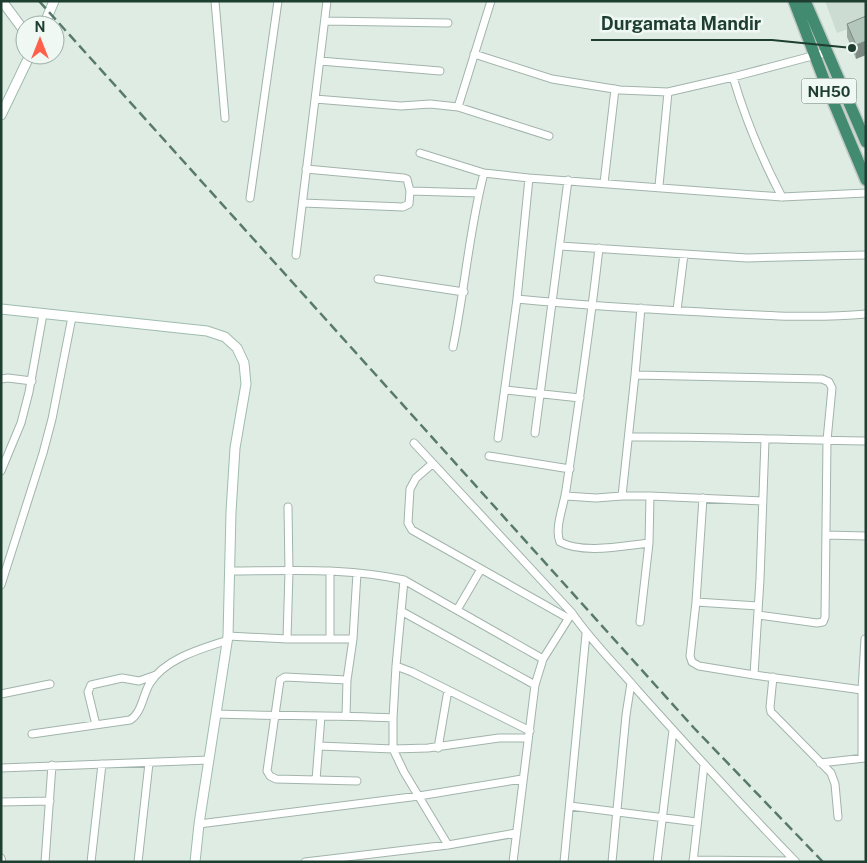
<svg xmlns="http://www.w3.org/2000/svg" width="867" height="863" viewBox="0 0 867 863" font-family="'Public Sans',sans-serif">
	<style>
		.built { fill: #cddcd3 }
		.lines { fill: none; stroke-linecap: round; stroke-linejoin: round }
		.minor-casing { stroke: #a1b4ab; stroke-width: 9 }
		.tertiary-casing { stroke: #a1b4ab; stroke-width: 11 }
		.secondary-casing { stroke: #9fbcae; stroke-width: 11 }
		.trunk-casing { stroke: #c0c9c5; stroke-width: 14 }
		.minor { stroke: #fff; stroke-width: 7 }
		.tertiary { stroke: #fff; stroke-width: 9 }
		.secondary { stroke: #fff; stroke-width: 9 }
		.trunk { stroke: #428a70; stroke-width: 11 }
		.rail { stroke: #587a6c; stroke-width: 2.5; stroke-dasharray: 10 5; stroke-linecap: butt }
		.wall { fill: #9baba3 }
		.shaded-wall { fill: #7e8b84 }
		.building { fill: #b4c7bd; stroke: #7e8b84 }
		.labels { text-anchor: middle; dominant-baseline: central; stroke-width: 5; stroke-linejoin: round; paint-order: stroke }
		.shield { fill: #eff8f3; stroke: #5d766b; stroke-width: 1 }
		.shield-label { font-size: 15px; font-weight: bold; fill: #1e3e31 }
		.leader { fill: none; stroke: #1e3e31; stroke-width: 2 }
		.callout-dot { fill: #1e3e31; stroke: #eff8f3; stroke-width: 2 }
		.callout-label { font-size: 18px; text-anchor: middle; font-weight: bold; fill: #1e3e31; stroke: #eff8f3; stroke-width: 5; stroke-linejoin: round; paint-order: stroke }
	</style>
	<rect width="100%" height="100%" fill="#dfece4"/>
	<path class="built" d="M825,1H866V22L837,33Z"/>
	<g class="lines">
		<g class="minor-casing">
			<path id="minor" d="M215,1L225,118
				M325,21L448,23
				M474,54L552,79L620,90L668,92L733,77L827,52
				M320,61L440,71
				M733,77C745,118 762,159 782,197
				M315,99L401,106L430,104L458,107L549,136
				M458,107L491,1
				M420,153L484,173L529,178L782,197L866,193
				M306,169L404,178L407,179L410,191
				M604,183L615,89
				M659,186L668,92
				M250,198L278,1
				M303,203L403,207L409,204L410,191L479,193
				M560,246L747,258L866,255
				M599,248C590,329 578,410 566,490C564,505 554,529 560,542C583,554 622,546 649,543
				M296,255L327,1
				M378,279L464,292
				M517,299C579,305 641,309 703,312C757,315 811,319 866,314
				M677,310L684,254
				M453,347C465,289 469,230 484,173
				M635,375L822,379L829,382L832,388L827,440L825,617L823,622L817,623L758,615
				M1,379L8,378L32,381
				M505,390L580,398
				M535,433L568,180
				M629,437C708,436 787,440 866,441
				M498,438L517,299L529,178
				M414,443L572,613C591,641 616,665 638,691C690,749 742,806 796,862
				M489,456L570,469
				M432,464L416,478L410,489L408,523L412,530L568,618
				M1,471L21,423L29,392L43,314
				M566,496L596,498L622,496H650L763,501
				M622,496L635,375L641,308
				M703,498L696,602L690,656L692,662L699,666L754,675L862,690
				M826,535L866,536
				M230,571C288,571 347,567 404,580L543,659
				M404,580L396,666L393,718V749L404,772L448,845
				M1,585L43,453L52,419L72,317
				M696,602L758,606
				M457,610L481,569
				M401,611L535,685
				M640,622L649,543L650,496
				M228,636L287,639H353
				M330,638V571
				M287,639L289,571L288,507
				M396,666L412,672L530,731
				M754,675L760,579L765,440
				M773,677L770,707L771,712L831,773L835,784L838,817
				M347,680L285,677L280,680L267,771L270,776L276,779L357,781
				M1,694L50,684
				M216,714C275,716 334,715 393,718
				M346,716L347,680L353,639L357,573
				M96,725L88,692L91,685L122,678L139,681L156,675
				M32,734L130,720C142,713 143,694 150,683C166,658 201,649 228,640
				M319,746L393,749L428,748L499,738H528
				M438,748L448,690
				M862,758V690L865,639
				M820,763L865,758
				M1,768L209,760
				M316,780L321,716
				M1,802L50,801
				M570,806L697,822
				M199,824L419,796L522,779
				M1,858L2,862
				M693,860L795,861
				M45,862L52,765
				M91,862L102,764
				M138,862L149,763
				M305,862L448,845L516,833
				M513,862L535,685L543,659L572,613
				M564,862L586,634
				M612,862L626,715L631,683
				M657,862L673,730
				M693,862L704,765"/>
		</g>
		<g class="tertiary-casing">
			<path id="tertiary" d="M2,1L25,32"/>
		</g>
		<g class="secondary-casing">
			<path id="secondary" d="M44,25L54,1
				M1,115L30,55
				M1,309L207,331L225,337L237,348L244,363L246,384L235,448L231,512L228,636L199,824L195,862"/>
		</g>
		<g class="trunk-casing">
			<path id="trunk" d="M794,1L823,77L866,180
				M805,1L866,142"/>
		</g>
		<use href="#minor" class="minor"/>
		<use href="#tertiary" class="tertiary"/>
		<use href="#secondary" class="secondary"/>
		<use href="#trunk" class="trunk"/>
		<path class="rail" d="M39,1L694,728L823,862"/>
	</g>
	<path class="wall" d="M866,16L856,59L847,37V24Z"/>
	<path class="shaded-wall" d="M866,41V55L856,59V45Z"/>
	<path class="building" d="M866,16V41L856,45L847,24Z"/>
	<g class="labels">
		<rect class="shield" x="801.5" y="78.5" width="55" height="25" rx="4"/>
		<g class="shield-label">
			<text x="829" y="91">NH50</text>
		</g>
	</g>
	<path class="leader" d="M852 48L772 40H591"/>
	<circle class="callout-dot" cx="852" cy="48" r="5"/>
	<g class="callout-label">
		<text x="681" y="30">Durgamata Mandir</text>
	</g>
	<rect width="867" height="863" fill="none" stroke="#1e3e31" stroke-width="5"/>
	<g transform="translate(40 40)"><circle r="24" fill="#eff8f3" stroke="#9baea5"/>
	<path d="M0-4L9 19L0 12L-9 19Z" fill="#ff604a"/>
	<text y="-8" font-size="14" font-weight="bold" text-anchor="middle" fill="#1e3e31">N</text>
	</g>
</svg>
